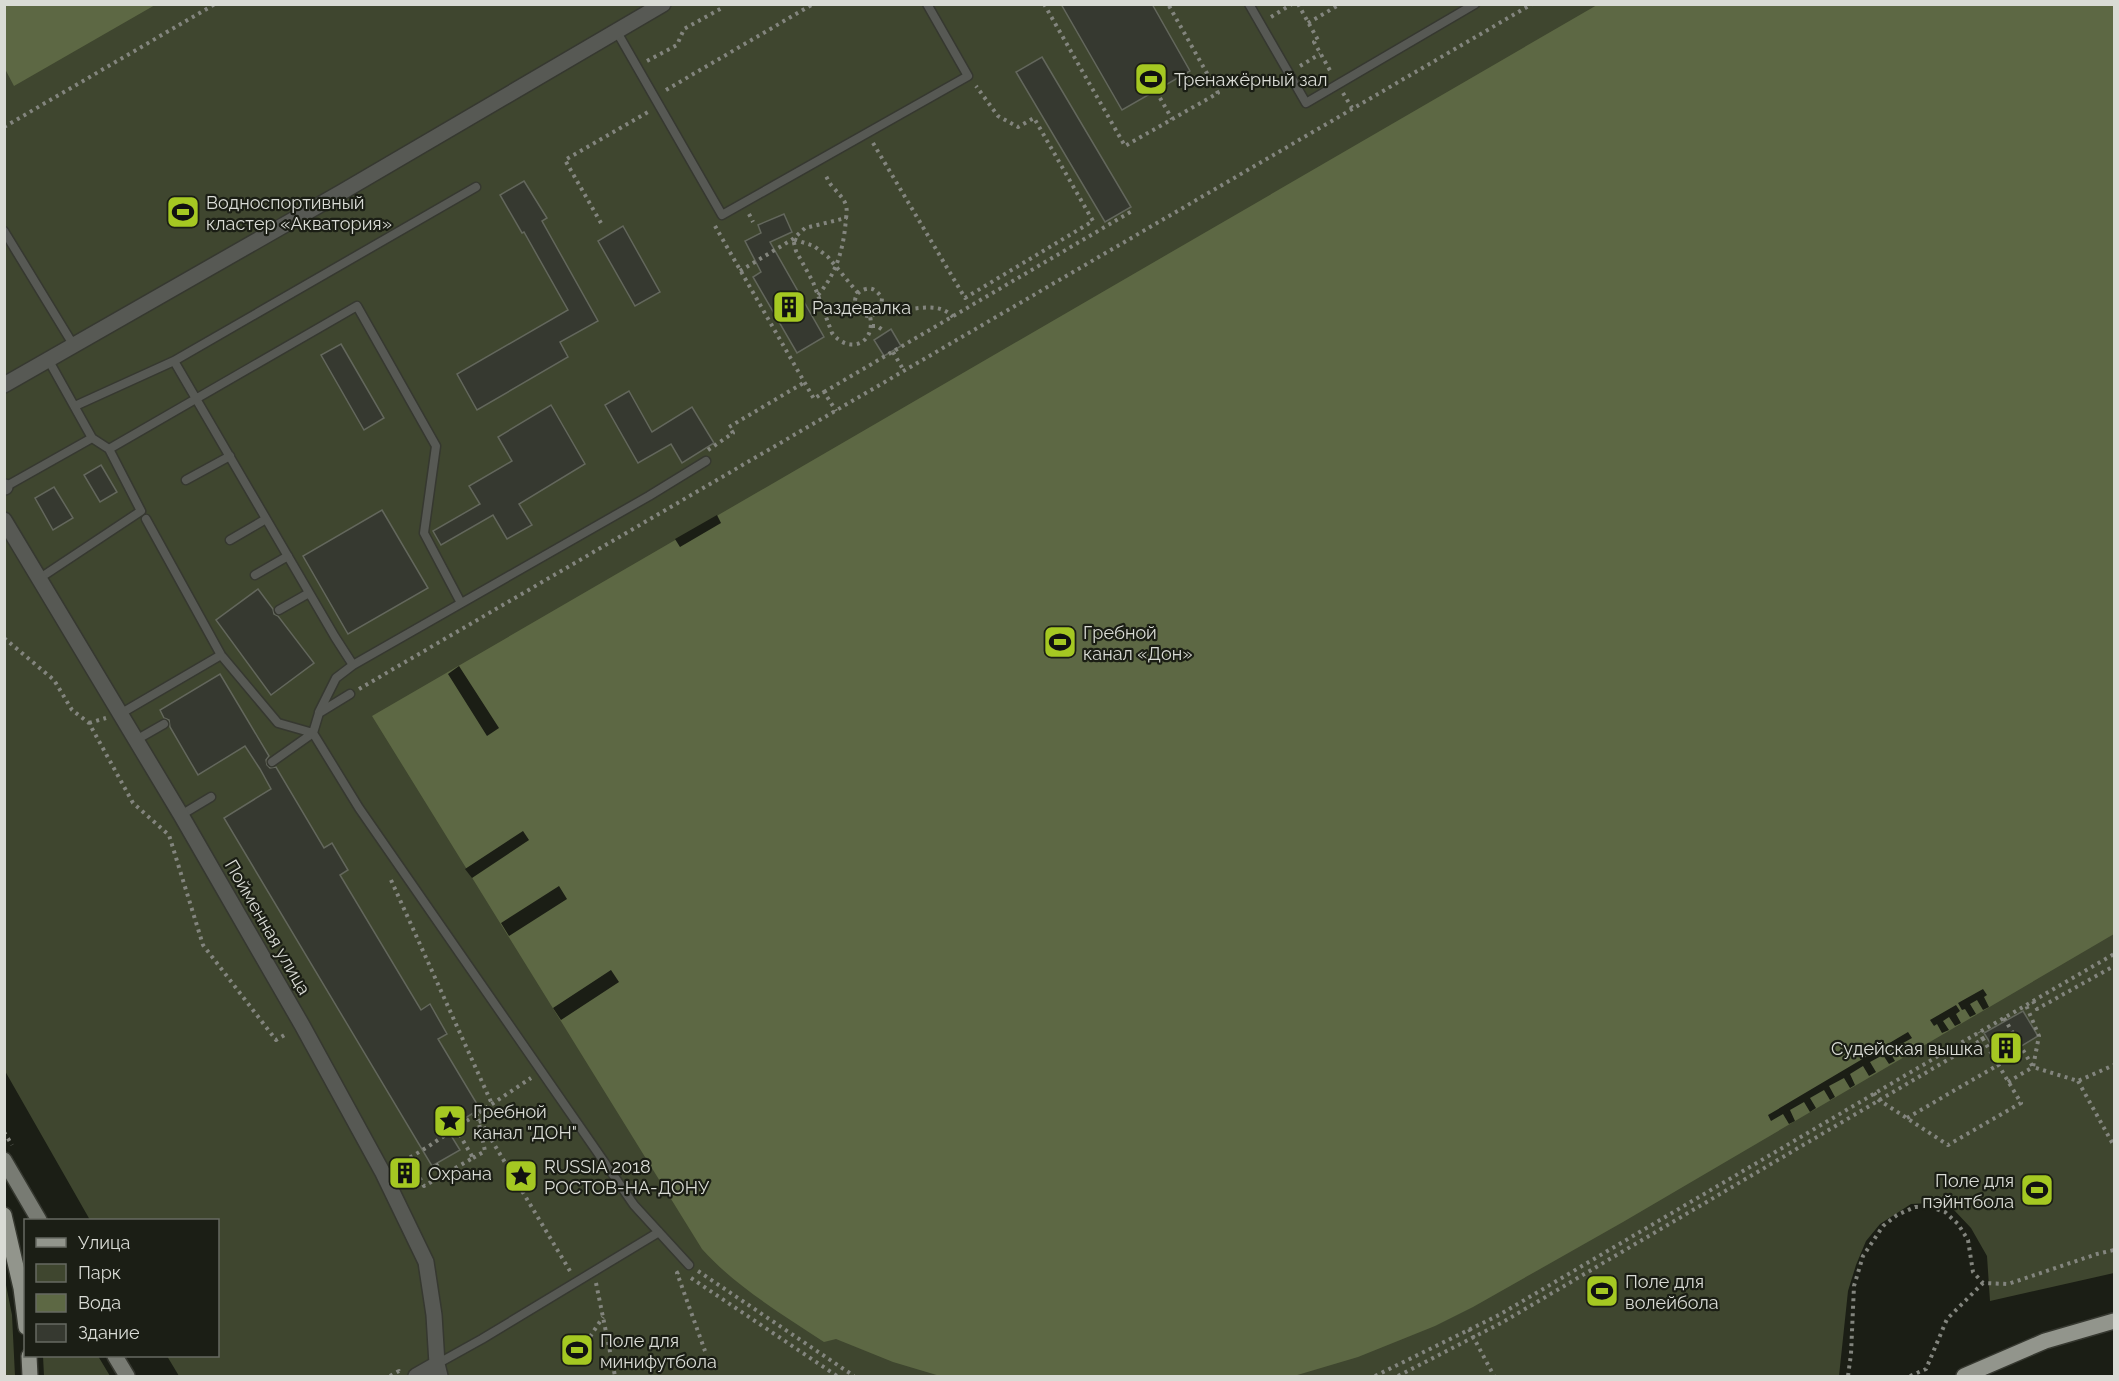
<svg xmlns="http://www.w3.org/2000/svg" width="2119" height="1381" viewBox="0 0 2119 1381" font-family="Raleway,sans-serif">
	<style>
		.green { fill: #3f462f }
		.water { fill: #5d6844 }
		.pier { fill: #1b1e15 }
		.building { fill: #363930; stroke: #63675c; stroke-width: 1.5 }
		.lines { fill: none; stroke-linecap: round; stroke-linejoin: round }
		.service-casing { stroke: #363830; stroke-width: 11 }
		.minor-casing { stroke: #363830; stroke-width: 18 }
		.secondary-casing { stroke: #363830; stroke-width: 18 }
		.primary-casing { stroke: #363830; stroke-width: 18 }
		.path { stroke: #83857e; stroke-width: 4; stroke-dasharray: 3 4.5; stroke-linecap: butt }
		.service { stroke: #575954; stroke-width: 8 }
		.minor { stroke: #575954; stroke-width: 15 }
		.secondary { stroke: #787b73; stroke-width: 15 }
		.primary { stroke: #92958c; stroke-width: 15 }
		.labels { text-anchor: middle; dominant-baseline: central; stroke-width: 4.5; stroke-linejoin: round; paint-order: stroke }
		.poi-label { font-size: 18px; fill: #d9dbd5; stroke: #1b1e15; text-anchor: start }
		.street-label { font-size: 18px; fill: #d9dbd5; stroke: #1b1e15 }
	</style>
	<rect width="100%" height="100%" fill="#1b1e15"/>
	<path class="green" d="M4,5H2114V1273L1990,1301L1987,1256L1971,1228L1954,1210L1929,1203L1911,1204L1880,1224L1866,1241L1856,1265L1848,1291L1839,1376H179L167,1356H218V1220H90L5,1071Z
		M4,1275L12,1315L15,1376H5Z
		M43,1356H98L110,1376H44Z"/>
	<path class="water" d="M4,5L5,4L155,5L14,86L5,69Z
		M1597,5H2114V934L1623,1222L1473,1307L1435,1326L1358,1357L1294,1376H940L893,1362L836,1339L824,1342C782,1314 736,1287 702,1249L372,716Z"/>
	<path class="pier" d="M717,515L721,523L680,547L675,539Z
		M459,666L499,728L487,736L448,674Z
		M523,831L529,840L472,878L465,869Z
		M559,886L567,899L509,936L501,923Z
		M611,970L619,982L561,1020L553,1008Z
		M1983,989L1987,995L1984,997L1989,1007L1983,1010L1977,1000L1970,1004L1976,1014L1970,1017L1965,1009L1962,1010L1958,1003Z
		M1956,1005L1960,1011L1956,1014L1961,1023L1955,1026L1949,1017L1943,1021L1949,1030L1942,1033L1937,1024L1934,1026L1930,1020Z
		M1908,1032L1912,1038L1889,1051L1895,1061L1889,1064L1883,1055L1870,1062L1876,1072L1869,1076L1863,1066L1850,1074L1855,1085L1850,1088L1844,1078L1829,1086L1835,1097L1830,1100L1824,1090L1810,1098L1816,1108L1810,1112L1804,1102L1790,1110L1795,1121L1789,1124L1783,1114L1771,1121L1768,1115Z"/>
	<path class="building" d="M1061,4H1152L1190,71L1122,110Z
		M1042,57L1131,207L1105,222L1016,72Z
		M524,181L547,218L542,221L598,321L560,342L568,357L477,410L457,374L568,310L524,232L522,233L500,195Z
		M784,214L792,232L770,242L824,337L797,353L753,277L761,272L745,241L761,233L758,225Z
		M623,226L660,292L635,306L598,241Z
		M891,329L901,346L884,356L874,340Z
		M341,344L384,418L364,430L321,355Z
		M629,391L652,432L692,407L714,443L682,463L671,444L638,463L605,405Z
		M551,405L585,464L519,504L532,525L507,539L493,515L441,545L433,531L480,504L469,486L512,461L498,437Z
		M101,465L117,492L100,502L84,475Z
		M54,487L73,518L53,530L35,498Z
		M382,510L428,588L348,634L303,556Z
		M258,589L273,609L274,614L278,616L314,663L271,695L216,620Z
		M220,674L269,756L266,760L267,765L270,768L276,767L324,848L332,843L348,870L340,875L421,1010L430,1004L447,1034L438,1039L480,1109L447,1129L460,1150L432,1166L224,818L271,789L260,769L245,746L198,775L170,727L169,720L164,718L160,710Z
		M2023,1011L2038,1036L2000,1059L1984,1033Z"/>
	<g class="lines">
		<g class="service-casing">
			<path id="service" d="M1249,4L1306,103L1475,4
				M617,32L722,215L968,76L927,4
				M4,231L74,346
				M49,361L92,438
				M174,361L335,637L353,665
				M75,406L174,361L476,187
				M109,449L357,306L436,446L424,533L461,603
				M186,480L230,456
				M5,487L92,438L109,449L141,511L40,578
				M146,519L221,655L278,723L313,733
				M230,540L266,519
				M255,575L288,556
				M279,610L309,593
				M350,694L319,713L313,733L359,808L634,1205L689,1265
				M319,712L336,678L353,665L649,496L706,461
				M120,714L221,655
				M136,740L164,724
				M272,762L313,733
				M181,815L211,797
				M437,1364L482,1339L659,1232"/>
		</g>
		<g class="minor-casing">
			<path id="minor" d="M4,385L342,192L663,4
				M4,487H5
				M4,520L181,815L302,1025L383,1173L426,1262L434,1315L437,1364L440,1376
				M416,1376L437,1364"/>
		</g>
		<g class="secondary-casing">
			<path id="secondary" d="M4,1160L39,1220
				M115,1356L127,1376"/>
		</g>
		<g class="primary-casing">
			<path id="primary" d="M4,1215L21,1288L26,1327
				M29,1356L30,1376
				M1964,1376L2045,1341L2114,1321"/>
		</g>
		<path class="path" d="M1044,4L1125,146L1218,93L1168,4
			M1298,4L1318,40L1314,42L1332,74
			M1271,17L1292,4
			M1308,23L1337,6L1336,4
			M647,61L677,45L684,29L722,8
			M1300,66L1320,54
			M666,90L813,4
			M1343,93L1352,108
			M1160,98L1172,119
			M4,127L215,4
			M873,143L965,298L1093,221L1034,118L1018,127L998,116L976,86
			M749,214L753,222
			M601,223L565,160L648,112
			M715,226L814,399L824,392L836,411
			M740,271L793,239L805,228L846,218C849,202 842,198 832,186C829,183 827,177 824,173
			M858,293L828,257L814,246L793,239L796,251L813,282L832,333C848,354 876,345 870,316
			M818,295C837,273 844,247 846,218
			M881,309L882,298C878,292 873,287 866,289C843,294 860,331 881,309C887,310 894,311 901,310C918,309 940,302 953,317
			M872,326H877L884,331
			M893,352L904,371
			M824,392L1132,211
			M708,450L733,433L729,427L805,382
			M4,638L54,680L72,710L89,723L133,803L169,835L203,945L276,1040L288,1033
			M359,689L1532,4
			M89,723L106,718
			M391,880L492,1104
			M2033,1001L2037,1009L2114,966
			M2004,1018L2033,1067L2078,1081L2114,1065
			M2078,1081L2114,1146
			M2008,1082L2033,1067L2039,1036L2026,1005
			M1874,1093L1879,1100L1948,1145L2021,1103L1983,1039
			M476,1114L570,1271
			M1907,1118L1998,1065
			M4,1132L12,1145
			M409,1158L424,1186L473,1158L454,1125
			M473,1158L485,1151L478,1119
			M436,1164L444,1175
			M397,1165L426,1148L531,1078
			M698,1271L854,1376
			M679,1272L677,1273L705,1351
			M691,1278L837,1376
			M596,1283L615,1376
			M1469,1329L1494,1376
			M586,1343L603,1317
			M390,1376L399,1371L400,1373
			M1375,1376L1499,1315L1916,1069L2114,954
			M1398,1376L1503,1322L1983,1039L1979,1032
			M1848,1376L1851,1354L1854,1286L1863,1256L1883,1226L1897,1215L1915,1207H1930L1945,1212L1958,1224L1968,1240L1973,1272L1983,1283L2008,1284L2097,1254L2114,1250
			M1910,1376L1926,1369L1947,1319L1983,1283"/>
		<use href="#service" class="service"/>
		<use href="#minor" class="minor"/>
		<use href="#secondary" class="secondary"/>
		<use href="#primary" class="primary"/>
	</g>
	<defs>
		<g id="stadium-square" transform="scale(1.725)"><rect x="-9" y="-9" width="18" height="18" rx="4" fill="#a5c822" stroke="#1b1e15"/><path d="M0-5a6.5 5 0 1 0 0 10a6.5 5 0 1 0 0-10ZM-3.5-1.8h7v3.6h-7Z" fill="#111"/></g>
		<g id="building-square" transform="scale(1.725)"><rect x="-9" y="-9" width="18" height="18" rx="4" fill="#a5c822" stroke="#1b1e15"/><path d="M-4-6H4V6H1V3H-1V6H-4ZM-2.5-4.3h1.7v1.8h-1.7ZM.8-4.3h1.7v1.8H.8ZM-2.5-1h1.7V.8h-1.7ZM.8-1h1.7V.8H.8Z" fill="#111"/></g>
		<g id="sight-square" transform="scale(1.725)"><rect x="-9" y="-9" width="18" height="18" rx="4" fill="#a5c822" stroke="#1b1e15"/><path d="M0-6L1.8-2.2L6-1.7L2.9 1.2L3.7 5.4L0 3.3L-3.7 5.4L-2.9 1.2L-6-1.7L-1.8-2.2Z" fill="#111"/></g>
	</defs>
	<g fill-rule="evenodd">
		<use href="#stadium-square" x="1151" y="79"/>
		<use href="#stadium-square" x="183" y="212"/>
		<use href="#building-square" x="789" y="307"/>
		<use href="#stadium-square" x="1060" y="642"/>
		<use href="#building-square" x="2006" y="1048"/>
		<use href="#sight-square" x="450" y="1121"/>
		<use href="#building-square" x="405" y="1173"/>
		<use href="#sight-square" x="521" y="1176"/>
		<use href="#stadium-square" x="2037" y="1190"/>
		<use href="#stadium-square" x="1602" y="1291"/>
		<use href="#stadium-square" x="577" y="1350"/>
	</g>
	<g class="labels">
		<g class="poi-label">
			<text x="1174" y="79">Тренажёрный зал</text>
			<text x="206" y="202">Водноспортивный<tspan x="206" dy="21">кластер «Акватория»</tspan></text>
			<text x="812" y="307">Раздевалка</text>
			<text x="1083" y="632">Гребной<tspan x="1083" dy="21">канал «Дон»</tspan></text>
			<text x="1983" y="1048" text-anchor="end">Судейская вышка</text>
			<text x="473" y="1111">Гребной<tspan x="473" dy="21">канал "ДОН"</tspan></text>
			<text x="544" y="1166">RUSSIA 2018<tspan x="544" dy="21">РОСТОВ-НА-ДОНУ</tspan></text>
			<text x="428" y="1173">Охрана</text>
			<text x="2014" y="1180" text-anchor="end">Поле для<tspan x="2014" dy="21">пэйнтбола</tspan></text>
			<text x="1625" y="1281">Поле для<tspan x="1625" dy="21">волейбола</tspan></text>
			<text x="600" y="1340">Поле для<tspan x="600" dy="21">минифутбола</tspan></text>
		</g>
		<g class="street-label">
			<text transform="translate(268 927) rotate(60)">Пойменная улица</text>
		</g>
	</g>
	<rect width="2119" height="1381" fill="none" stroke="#d9dbd5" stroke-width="12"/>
	<rect x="24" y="1219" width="195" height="138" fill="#1b1e15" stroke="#676a62" stroke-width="1.5"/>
	<rect x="36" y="1238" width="30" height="9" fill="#92958c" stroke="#676a62" stroke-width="1.5"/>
	<text x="78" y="1249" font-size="18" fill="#d9dbd5">Улица</text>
	<rect x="36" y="1264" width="30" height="18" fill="#3f462f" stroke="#676a62" stroke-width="1.5"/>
	<text x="78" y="1279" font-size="18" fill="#d9dbd5">Парк</text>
	<rect x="36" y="1294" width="30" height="18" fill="#5d6844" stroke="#676a62" stroke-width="1.5"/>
	<text x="78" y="1309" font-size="18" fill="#d9dbd5">Вода</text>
	<rect x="36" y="1324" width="30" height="18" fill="#363930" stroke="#676a62" stroke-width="1.5"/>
	<text x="78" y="1339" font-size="18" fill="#d9dbd5">Здание</text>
</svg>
